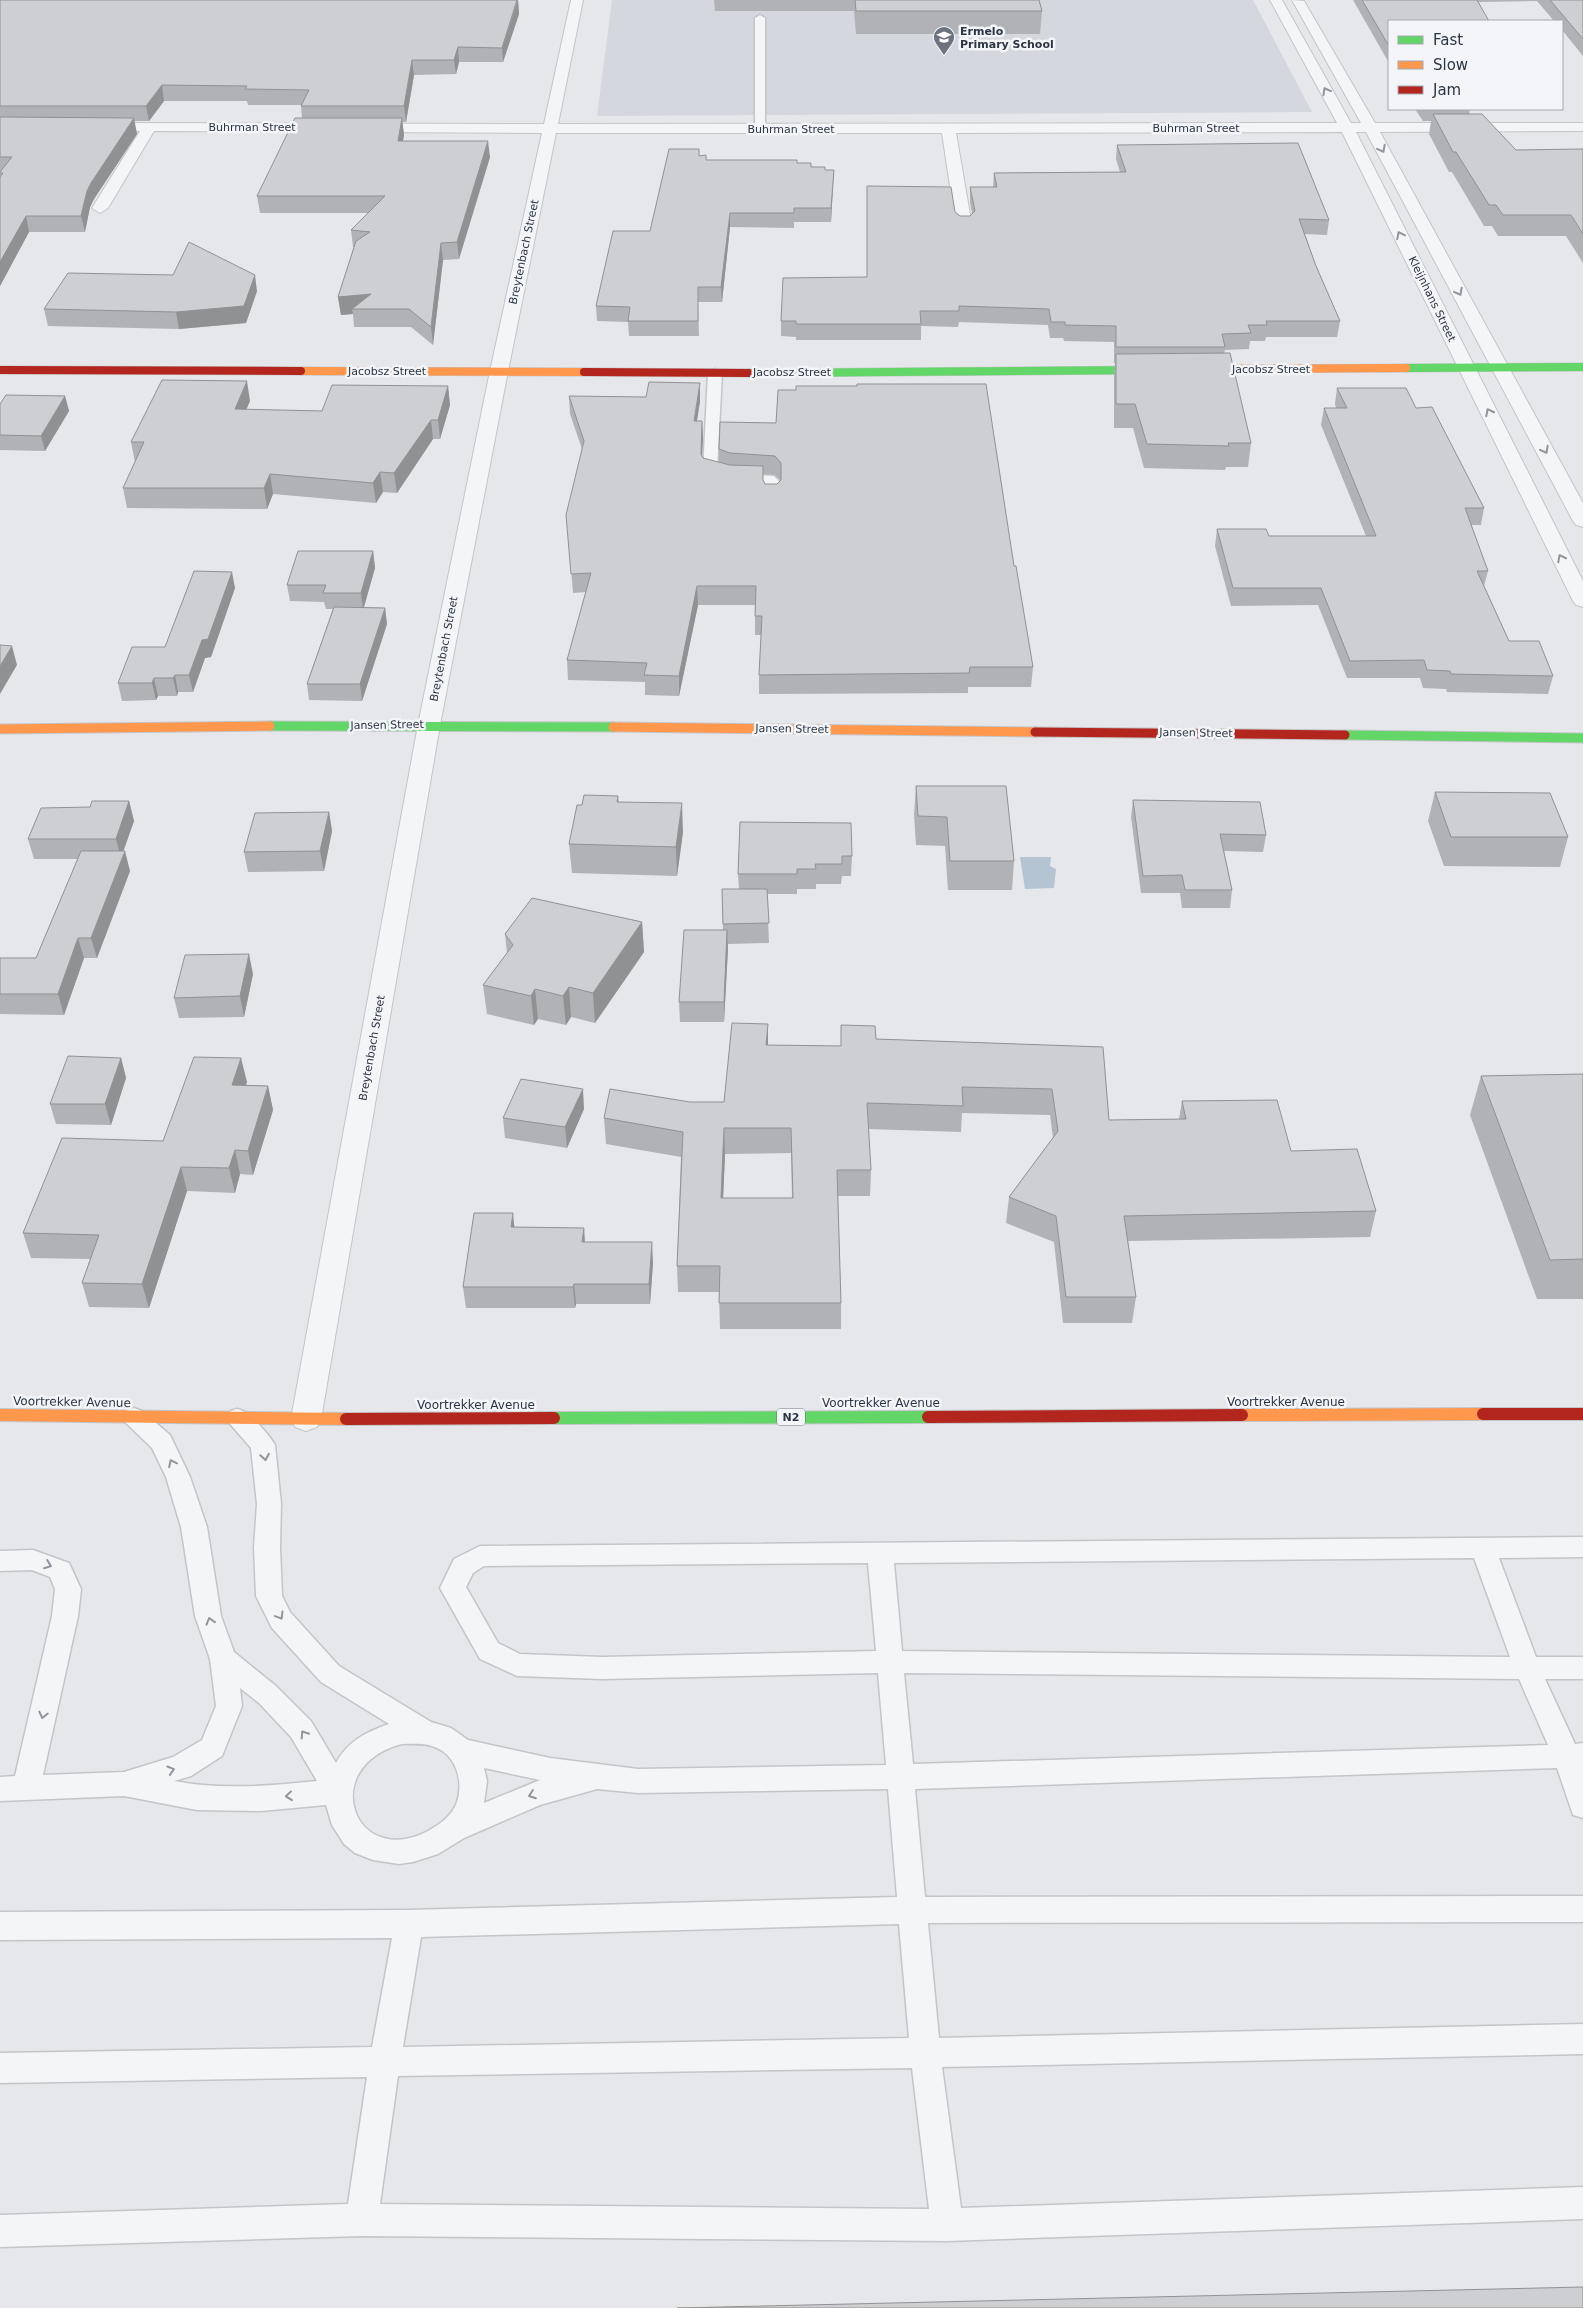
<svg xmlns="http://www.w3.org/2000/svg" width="1583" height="2308" viewBox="0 0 1583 2308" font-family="'DejaVu Sans',sans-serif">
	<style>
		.built { fill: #d4d7dd }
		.water { fill: #b5c4d3 }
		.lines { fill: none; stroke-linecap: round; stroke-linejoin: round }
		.lane-casing { stroke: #c3c5c8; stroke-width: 3 }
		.street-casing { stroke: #c3c5c8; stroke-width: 2 }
		.fast-far2-casing { stroke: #c3c5c8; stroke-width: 9 }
		.fast-far1-casing { stroke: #c3c5c8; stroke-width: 11 }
		.fast-casing { stroke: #c3c5c8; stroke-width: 14 }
		.slow-far2-casing { stroke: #c3c5c8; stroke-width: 9 }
		.slow-far1-casing { stroke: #c3c5c8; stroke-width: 11 }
		.slow-casing { stroke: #c3c5c8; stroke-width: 14 }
		.jam-far2-casing { stroke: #c3c5c8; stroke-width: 9 }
		.jam-far1-casing { stroke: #c3c5c8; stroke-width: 11 }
		.jam-casing { stroke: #c3c5c8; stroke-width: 14 }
		.lane { fill: #f4f5f6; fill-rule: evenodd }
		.street { fill: #f4f5f6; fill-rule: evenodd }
		.fast-far2 { stroke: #63d668; stroke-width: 8 }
		.fast-far1 { stroke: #63d668; stroke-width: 9 }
		.fast { stroke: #63d668; stroke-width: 12 }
		.slow-far2 { stroke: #ff974d; stroke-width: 8 }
		.slow-far1 { stroke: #ff974d; stroke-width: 9 }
		.slow { stroke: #ff974d; stroke-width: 12 }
		.jam-far2 { stroke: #b3261e; stroke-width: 8 }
		.jam-far1 { stroke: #b3261e; stroke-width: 9 }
		.jam { stroke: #b3261e; stroke-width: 12 }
		.wall { fill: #b0b2b5; fill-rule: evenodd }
		.shaded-wall { fill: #909193 }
		.building { fill: #cdcfd2; stroke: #909193; fill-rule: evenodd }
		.oneway { stroke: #90959c }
		.labels { text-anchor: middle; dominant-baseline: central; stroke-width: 5; stroke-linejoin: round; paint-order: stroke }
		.far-poi-label { font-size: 11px; font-weight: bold; fill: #2c3543; stroke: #f3f5f8; text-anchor: start }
		.far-street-label { font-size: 11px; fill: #2c3543; stroke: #f3f5f8 }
		.shield { fill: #f3f5f8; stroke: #686f79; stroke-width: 1 }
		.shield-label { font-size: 11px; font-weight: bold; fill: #2c3543 }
		.street-label { font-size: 12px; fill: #2c3543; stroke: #f3f5f8 }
	</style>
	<rect width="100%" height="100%" fill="#e5e7ea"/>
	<path class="built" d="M612,0H1253L1312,112L597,116Z"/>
	<path class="water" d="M1020,857H1051L1050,866L1056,869L1054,888L1025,889Z"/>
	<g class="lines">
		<g class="lane-casing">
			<path id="lane" d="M760,15L765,18V129L760,132L755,129V18Z
				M715,369L722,373L717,469L730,473L774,476L779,481V498L777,501H767L765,498V483L730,481L705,475L703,472L708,373Z
				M134,1408L142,1411L170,1435L190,1477L207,1527L221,1616L234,1652L277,1687L311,1721L336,1763C348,1741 366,1732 389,1724L321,1682L272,1628L256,1596L254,1547L257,1504L251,1448L225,1418L229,1412C231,1411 234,1409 237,1409C247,1409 270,1436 275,1445L281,1504L280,1547L282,1596L290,1612L339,1666L431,1722L451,1728L468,1740L550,1758L638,1769L886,1765L878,1673L602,1679L517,1676L480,1659L444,1595L440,1588L454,1559L480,1546L1583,1537V1557L1499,1558L1536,1657H1583V1679H1545L1575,1744L1583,1743V1818L1573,1815L1557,1768L915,1789L925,1897L1583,1896V1922L928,1923L939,2038L1583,2024V2054L942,2067L961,2208L1583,2187V2219L947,2241L362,2236L0,2247V2215L348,2204L367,2077L0,2083V2053L372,2047L392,1938L0,1940V1912L409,1910L897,1897L888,1789L638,1793L597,1789L540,1805L464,1838L438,1854L413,1862L399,1864L373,1860L355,1853L344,1844L332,1825L326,1805L261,1811L197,1810L124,1796L0,1801V1777L15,1776L52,1616L55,1589L50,1577L32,1570L0,1571V1551L33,1550L69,1563L81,1589L78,1616L43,1775L124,1772L173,1757L202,1740L216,1706L210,1659L195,1616L181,1527L166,1477L152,1448L126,1423L122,1417L126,1411ZM1474,1558L1510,1657L902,1651L894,1563ZM868,1563L876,1651L602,1657L520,1654L498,1643L466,1587L473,1573L484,1566ZM904,1673L1519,1679L1548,1745L913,1764ZM240,1688L259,1703L291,1737L317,1781C269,1786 221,1790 174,1781L191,1776L222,1756L242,1706ZM402,1744C412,1744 423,1743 432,1746C456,1753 464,1781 457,1802C453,1815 439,1825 428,1831C353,1870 317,1766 402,1744ZM484,1768L540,1780L484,1803L487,1781ZM899,1924L909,2038L403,2047L421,1937ZM912,2068L929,2209L380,2204L398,2076Z"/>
		</g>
		<g class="street-casing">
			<path id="street" d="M571,0H583L558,124L1337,123L1270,0H1282L1351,123H1361L1292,0L1304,1L1375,123H1583V131L1380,132L1583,503V527L1576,525L1573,521L1366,132H1356L1583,581V607L1576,605L1573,601L1342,132L956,133L972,226L969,229H959L956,226L942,133H556L508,371L440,725L321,1419L317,1427L306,1431L295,1427L291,1419L418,725L490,371L542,133L154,131L108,208L100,213L92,208L140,131H97L90,127L97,123L544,124Z"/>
		</g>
		<g class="fast-far2-casing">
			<path id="fast-far2" d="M1406,368L1583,367
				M749,373L1152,370"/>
		</g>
		<g class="fast-far1-casing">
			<path id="fast-far1" d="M270,726L613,727
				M1345,735L1583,738"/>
		</g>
		<g class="fast-casing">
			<path id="fast" d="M554,1418L928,1417"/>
		</g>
		<g class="slow-far2-casing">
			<path id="slow-far2" d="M1197,369L1406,368
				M301,371L584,372"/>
		</g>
		<g class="slow-far1-casing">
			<path id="slow-far1" d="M613,727L1035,732
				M0,729L270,726"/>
		</g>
		<g class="slow-casing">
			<path id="slow" d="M0,1415L346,1419
				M1242,1415L1483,1414"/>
		</g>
		<g class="jam-far2-casing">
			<path id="jam-far2" d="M0,370L301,371
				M584,372L749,373"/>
		</g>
		<g class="jam-far1-casing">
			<path id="jam-far1" d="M1035,732L1345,735"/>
		</g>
		<g class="jam-casing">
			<path id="jam" d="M1483,1414H1583
				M928,1417L1242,1415
				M346,1419L554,1418"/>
		</g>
		<use href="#lane" class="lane"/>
		<use href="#street" class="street"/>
		<use href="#fast-far2" class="fast-far2"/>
		<use href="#fast-far1" class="fast-far1"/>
		<use href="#fast" class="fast"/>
		<use href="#slow-far2" class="slow-far2"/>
		<use href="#slow-far1" class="slow-far1"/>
		<use href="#slow" class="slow"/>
		<use href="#jam-far2" class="jam-far2"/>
		<use href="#jam-far1" class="jam-far1"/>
		<use href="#jam" class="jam"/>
	</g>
	<path class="wall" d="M0,0H518L519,14L503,62H459L456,74L414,75L406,122H402L404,135L403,141L490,157L459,259L443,260L433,345L411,327H354L353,314L341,315L338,297L354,247H353L351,230L368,213H260L257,196L302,118L301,106V105H248L247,101H164L149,121H134L137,134L94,199L90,207L85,232H29L0,286Z
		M714,0H1039L1042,11L1040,34H856L854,11H715Z
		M1353,0H1583V56L1562,30V21H1554L1537,1L1478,2L1389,21V63Z
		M1415,109H1470L1469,114L1516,150L1583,149V263L1566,236H1498L1492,226H1484L1452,172H1449L1429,134L1431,121H1423Z
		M1117,145L1329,220L1327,235L1305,234L1316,266L1340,321L1337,337H1266L1265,341H1250L1249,349L1225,350L1224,353L1251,443L1248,467H1226L1225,470L1144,468L1133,428H1114V377L1115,363H1114V342L1064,341L1063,338H1050L1048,325L959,322L958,327L921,326V340H796V337L781,336V321L867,277V186L955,212L960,216H970L972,214L970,202V187H993L994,173L1120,172L1116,159Z
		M699,156L706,160L797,163L825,170H834L831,222H794V228L730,227L722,302H698L699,336H629L628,322L597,321L596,306L650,231Z
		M257,291L246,323L179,329L48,326L44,309Z
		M448,386L450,405L440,439H433L397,493L383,492L376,503L273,494L267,509L127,508L123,488L135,462L131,442L250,401L246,410L322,411Z
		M1337,388L1416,408L1484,508L1481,525H1471L1488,571L1484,586L1509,641L1553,676L1548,694L1447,692L1446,689L1423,688L1420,678H1347L1318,605L1231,606L1215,546L1217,529L1269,536H1366L1321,425L1324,408H1336L1335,404Z
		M65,396L69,411L45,451L0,450V404Z
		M569,396L700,401L697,421H702L703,439L702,456L703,458L719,462V449L720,422L1014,566L1033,667L1031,687H968V693L759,694V675L761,635H755V605H698L679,696L645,695V682L568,680L567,660L586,592L573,593L568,533L582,449L570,414ZM763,474L775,475L780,480L777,484H765L763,480Z
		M373,551L375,568L364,607L385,608L387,624L362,701L309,700L307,684L333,609H326L324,602L290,601L287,585Z
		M235,588L211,657L205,658L193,692H178L177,696H158L156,700L122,701L118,683L165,647Z
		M916,786L1014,861L1012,890H948L945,846L916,845L914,814Z
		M1435,792L1568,837L1560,867L1444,866L1428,821Z
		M618,796L619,802L683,832L677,876L572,873L569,844L582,805Z
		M1133,800L1266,835L1263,852L1224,851L1232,890L1230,908H1182L1180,893H1141L1131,817Z
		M129,801L134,821L123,851L130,871L97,958H84L64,1015L0,1014V958H36L78,859H34L28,839L90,807Z
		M329,812L332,831L324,871L248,872L244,852Z
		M740,822L852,856L851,876H842L841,884H816V889H797V894H767L769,943L728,944L724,1022H680L679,1002L723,930L722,889H739L738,874Z
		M642,922L644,952L595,1023L571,1017L566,1025L538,1019L534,1025L487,1014L483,985L507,953L505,934Z
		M253,974L244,1017L179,1018L174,998Z
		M768,1024V1045L841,1046L876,1039L1103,1047L1109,1120L1179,1119L1182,1101L1291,1151L1376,1211L1370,1237L1128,1241L1136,1297L1132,1323H1063L1054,1242L1006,1223L1009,1197L1053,1138L1050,1115L962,1113L961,1132L868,1129L871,1170L870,1196H838L841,1303V1329H720L719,1292H678L677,1266L681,1157L606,1144L604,1118L690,1102H724ZM791,1153L792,1198H723L725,1154Z
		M121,1058L126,1078L111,1125L56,1124L50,1104Z
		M1583,1074V1299H1537L1470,1115L1481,1076Z
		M247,1082L246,1085L268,1086L273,1110L253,1175L240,1174L235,1193L187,1191L149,1308L89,1307L82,1283L90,1259L31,1258L23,1233L163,1141Z
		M584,1109L567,1148L505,1138L503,1118Z
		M515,1227L584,1228L585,1242L653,1263L650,1304H576L575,1308H466L463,1287Z"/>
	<path class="shaded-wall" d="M518,0L519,14L503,62L502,48Z
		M458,47L459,62L456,74L454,60Z
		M412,60L414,75L406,122L404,106Z
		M162,85L164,101L149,121L146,106Z
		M134,118L137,134L94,199L90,207L85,232L81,216L87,191L91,183Z
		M402,118L404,135L400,157L398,141Z
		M488,141L490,157L459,259L457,242Z
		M834,170L833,184L831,222V208Z
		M730,213V227L722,302L721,287Z
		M26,216L29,232L0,286V262Z
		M441,243L443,260L433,345L431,327Z
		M255,275L257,291L246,323L179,329L176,312Z
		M371,294L352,309L353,314L341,315L338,297Z
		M247,381L250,401L238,429L235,409Z
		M700,383V401L694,439V421Z
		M448,386L450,405L440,439L438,420Z
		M65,396L69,411L45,451L41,436Z
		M431,420L433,439L397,493L394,473Z
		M702,421L703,439L701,472V454Z
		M380,472L383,492L376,503L373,483Z
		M270,474L273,494L267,509L264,488Z
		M373,551L375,568L363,610L361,593Z
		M232,572L235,588L211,657L205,658L193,692L189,675L202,640Z
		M697,586L698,605L679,696V676Z
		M385,608L387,624L362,701L360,684Z
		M12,646L17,665L0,694V666Z
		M175,675L178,692L177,696L173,678Z
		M154,678L158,696L156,700L152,683Z
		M129,801L134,821L121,858L116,839Z
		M682,803L683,832L677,876L676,847Z
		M329,812L332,831L324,871L320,851Z
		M125,851L130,871L97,958L91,938Z
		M642,922L644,952L595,1023L593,993Z
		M727,930L728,950L724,1022V1002Z
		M78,938L84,958L64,1015L58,994Z
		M249,954L253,974L244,1017L240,996Z
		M569,987L571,1017L566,1025L563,996Z
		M535,989L538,1019L534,1025L531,996Z
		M768,1024V1050L766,1045Z
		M121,1058L126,1078L111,1125L105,1104Z
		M241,1058L247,1082L238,1109L232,1085Z
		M268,1086L273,1110L253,1175L248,1151Z
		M583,1089L584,1109L567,1148L565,1127Z
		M724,1128L725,1154L722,1224L721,1198Z
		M235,1150L240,1174L235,1193L229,1168Z
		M181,1167L187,1191L149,1308L142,1284Z
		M513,1213L515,1233L511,1227Z
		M584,1228L585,1248L582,1242Z
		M652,1242L653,1263L650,1304L649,1284Z
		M574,1284L576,1304L575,1308L573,1287Z"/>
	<path class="building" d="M0,0H517L502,48L458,47L454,60H412L404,106H301L309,90L245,89L247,86L162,85L146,106H0Z
		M855,0H1039L1042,11H856Z
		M1362,0H1477L1489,21H1389V46Z
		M1550,0H1583V39Z
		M1433,114H1482L1516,150L1583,149V234L1571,215H1503L1496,205H1489L1456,152H1453Z
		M0,117L134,118L91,183L87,191L81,216H26L0,262V177L3,173H0V172L12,157H0Z
		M295,118H402L398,141H488L457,242L441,243L431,327L409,309H352L371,294L338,297L356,241L370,232L351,230L385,196H257Z
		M1298,143L1329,220L1299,219L1316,266L1340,321H1266L1267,325H1248L1251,333L1222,334L1225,347H1116V326L1065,325V322H1051L1049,309L959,306V311H920L921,324H796V321H781L783,278L867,277V186L951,187L955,212L960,216H970L975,211L970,187H997L994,173L1126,172L1117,145Z
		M669,149H699V156L706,155V160H797V163H811V167H825V170H834L831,208H794V213H730L721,287H698V321H628L630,307L596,306L613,231H650Z
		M189,242L255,275L244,306L176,312L44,309L68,273L173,275Z
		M1230,353L1251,443H1228L1229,446L1147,444L1135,404H1116V354Z
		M162,380L247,381L235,409L322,411L332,385L448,386L438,420H431L394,473L380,472L373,483L270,474L264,488H123L144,442H131Z
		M649,382L700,383L694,421H702L701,454L703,458L730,465L763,466V480L765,484H777L781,480V463L775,456L730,453L719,449L720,422L776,423L778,390H796V386H857V384H986L1014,566H1016L1033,667H970L969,673L759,675L762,616H755L756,586H697L679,676L644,675L647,663L567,660L591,573L571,574L566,515L584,441L569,396L646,397Z
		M1337,388H1406L1416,408L1432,407L1484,508H1465L1488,571H1477L1509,641H1539L1553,676L1451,674L1450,671L1427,670L1424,660L1350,661L1321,588H1233L1217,529H1266L1269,536H1376L1324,408H1347Z
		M6,395L65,396L41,436L0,435V404Z
		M298,551H373L361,593H323L326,585H287Z
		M194,571L232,572L208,639L202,640L189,675H175L173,678H154L152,683H118L132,647H165Z
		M334,607L385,608L360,684H307Z
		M0,645L12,646L0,666Z
		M916,786H1006L1014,861H950L947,817L918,816Z
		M1435,792L1550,793L1568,837H1451Z
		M584,795L618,796L617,802L682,803L676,847L569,844L577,805H582Z
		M1133,800L1260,802L1266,835L1220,834L1232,890H1185L1182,875L1143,876Z
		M92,801H129L116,839H28L41,808L90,807Z
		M329,812L320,851L244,852L255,813Z
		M740,822L851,823L852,856H842V864H815L816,869H797V874H738Z
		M81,851H125L91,938H78L58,994H0V958H36Z
		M722,889H767L769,923L723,924Z
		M532,898L642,922L593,993L569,987L563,996L535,989L531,996L483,985L513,945L505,934Z
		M684,930H727L724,1002H679Z
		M249,954L240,996L174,998L185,955Z
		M732,1023L768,1024L766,1045L841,1046V1025L875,1026L876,1039L1103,1047L1109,1120L1186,1119L1182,1101L1277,1100L1291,1151L1357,1149L1376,1211L1124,1216L1136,1297H1066L1056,1216L1009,1197L1058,1131L1052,1089L962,1087L963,1106L867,1103L871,1170H837L841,1303H719L720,1266H677L683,1132L604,1118L610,1089L690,1102H724ZM724,1128H791L793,1198H721Z
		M68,1056L121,1058L105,1104H50Z
		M194,1057L241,1058L232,1085L268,1086L248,1151L235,1150L229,1168L181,1167L142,1284L82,1283L99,1235L23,1233L62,1138L163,1141Z
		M1583,1074V1259L1550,1260L1481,1076Z
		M521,1079L583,1089L565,1127L503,1118Z
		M474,1213H513L511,1227L584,1228L582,1242H652L649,1284H574L573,1287H463Z
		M1583,2287V2308H677Z"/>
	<defs><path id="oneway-chevron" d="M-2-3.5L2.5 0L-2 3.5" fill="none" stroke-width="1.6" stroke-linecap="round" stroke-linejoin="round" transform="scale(1.25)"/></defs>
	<g class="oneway">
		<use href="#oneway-chevron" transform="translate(1326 91) rotate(-119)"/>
		<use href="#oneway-chevron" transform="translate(1382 149) rotate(62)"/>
		<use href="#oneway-chevron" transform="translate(1400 235) rotate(-116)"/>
		<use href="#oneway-chevron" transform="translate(1459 292) rotate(62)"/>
		<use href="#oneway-chevron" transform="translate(1489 412) rotate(-117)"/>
		<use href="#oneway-chevron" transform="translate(1545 450) rotate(62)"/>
		<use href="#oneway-chevron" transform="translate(1561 558) rotate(-117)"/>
		<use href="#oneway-chevron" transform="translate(265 1457) rotate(80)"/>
		<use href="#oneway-chevron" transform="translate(172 1463) rotate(-116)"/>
		<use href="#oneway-chevron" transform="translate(48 1565) rotate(21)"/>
		<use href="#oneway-chevron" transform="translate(280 1616) rotate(59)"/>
		<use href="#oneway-chevron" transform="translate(210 1621) rotate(-107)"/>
		<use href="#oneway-chevron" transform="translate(43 1715) rotate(103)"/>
		<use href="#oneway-chevron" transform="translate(304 1734) rotate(-123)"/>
		<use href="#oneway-chevron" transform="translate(171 1770) rotate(-17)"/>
		<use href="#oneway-chevron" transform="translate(532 1795) rotate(160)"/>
		<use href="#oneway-chevron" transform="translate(289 1796) rotate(174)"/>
	</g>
	<defs>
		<g id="school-pin" transform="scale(1.125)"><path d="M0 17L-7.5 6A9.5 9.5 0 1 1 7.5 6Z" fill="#6d737d" stroke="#f3f5f8"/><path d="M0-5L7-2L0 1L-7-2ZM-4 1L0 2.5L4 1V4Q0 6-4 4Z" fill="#fff"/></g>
	</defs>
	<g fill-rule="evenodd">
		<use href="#school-pin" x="944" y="37"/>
	</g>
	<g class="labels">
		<g class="far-poi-label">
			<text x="960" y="31">Ermelo<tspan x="960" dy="13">Primary School</tspan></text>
		</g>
		<g class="far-street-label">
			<text x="252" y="127">Buhrman Street</text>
			<text x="1196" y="128">Buhrman Street</text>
			<text x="791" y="129">Buhrman Street</text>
			<text transform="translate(524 252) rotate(-78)">Breytenbach Street</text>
			<text transform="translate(1432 299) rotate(64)">Kleijnhans Street</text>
			<text x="1271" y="369">Jacobsz Street</text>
			<text x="387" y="371">Jacobsz Street</text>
			<text x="792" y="372">Jacobsz Street</text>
			<text transform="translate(444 649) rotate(-79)">Breytenbach Street</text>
			<text transform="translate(387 725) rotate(-1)">Jansen Street</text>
			<text transform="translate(792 729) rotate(1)">Jansen Street</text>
			<text transform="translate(1196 733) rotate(1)">Jansen Street</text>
			<text transform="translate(372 1048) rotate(-80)">Breytenbach Street</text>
		</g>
		<rect class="shield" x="777" y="1408.5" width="28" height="17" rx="4"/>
		<g class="shield-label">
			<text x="791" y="1417">N2</text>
		</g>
		<g class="street-label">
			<text transform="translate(72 1402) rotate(1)">Voortrekker Avenue</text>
			<text x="1286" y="1402">Voortrekker Avenue</text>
			<text x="881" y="1403">Voortrekker Avenue</text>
			<text x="476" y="1405">Voortrekker Avenue</text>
		</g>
	</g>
	<rect x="1388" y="20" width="175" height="90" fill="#f3f5f8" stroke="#a3a8b0"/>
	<rect x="1398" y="36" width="25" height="8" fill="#63d668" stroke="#a3a8b0"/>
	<text x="1433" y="45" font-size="15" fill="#2c3543">Fast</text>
	<rect x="1398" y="61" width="25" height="8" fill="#ff974d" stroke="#a3a8b0"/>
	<text x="1433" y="70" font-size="15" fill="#2c3543">Slow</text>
	<rect x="1398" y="86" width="25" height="8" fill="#b3261e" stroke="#a3a8b0"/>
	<text x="1433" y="95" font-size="15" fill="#2c3543">Jam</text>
</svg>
